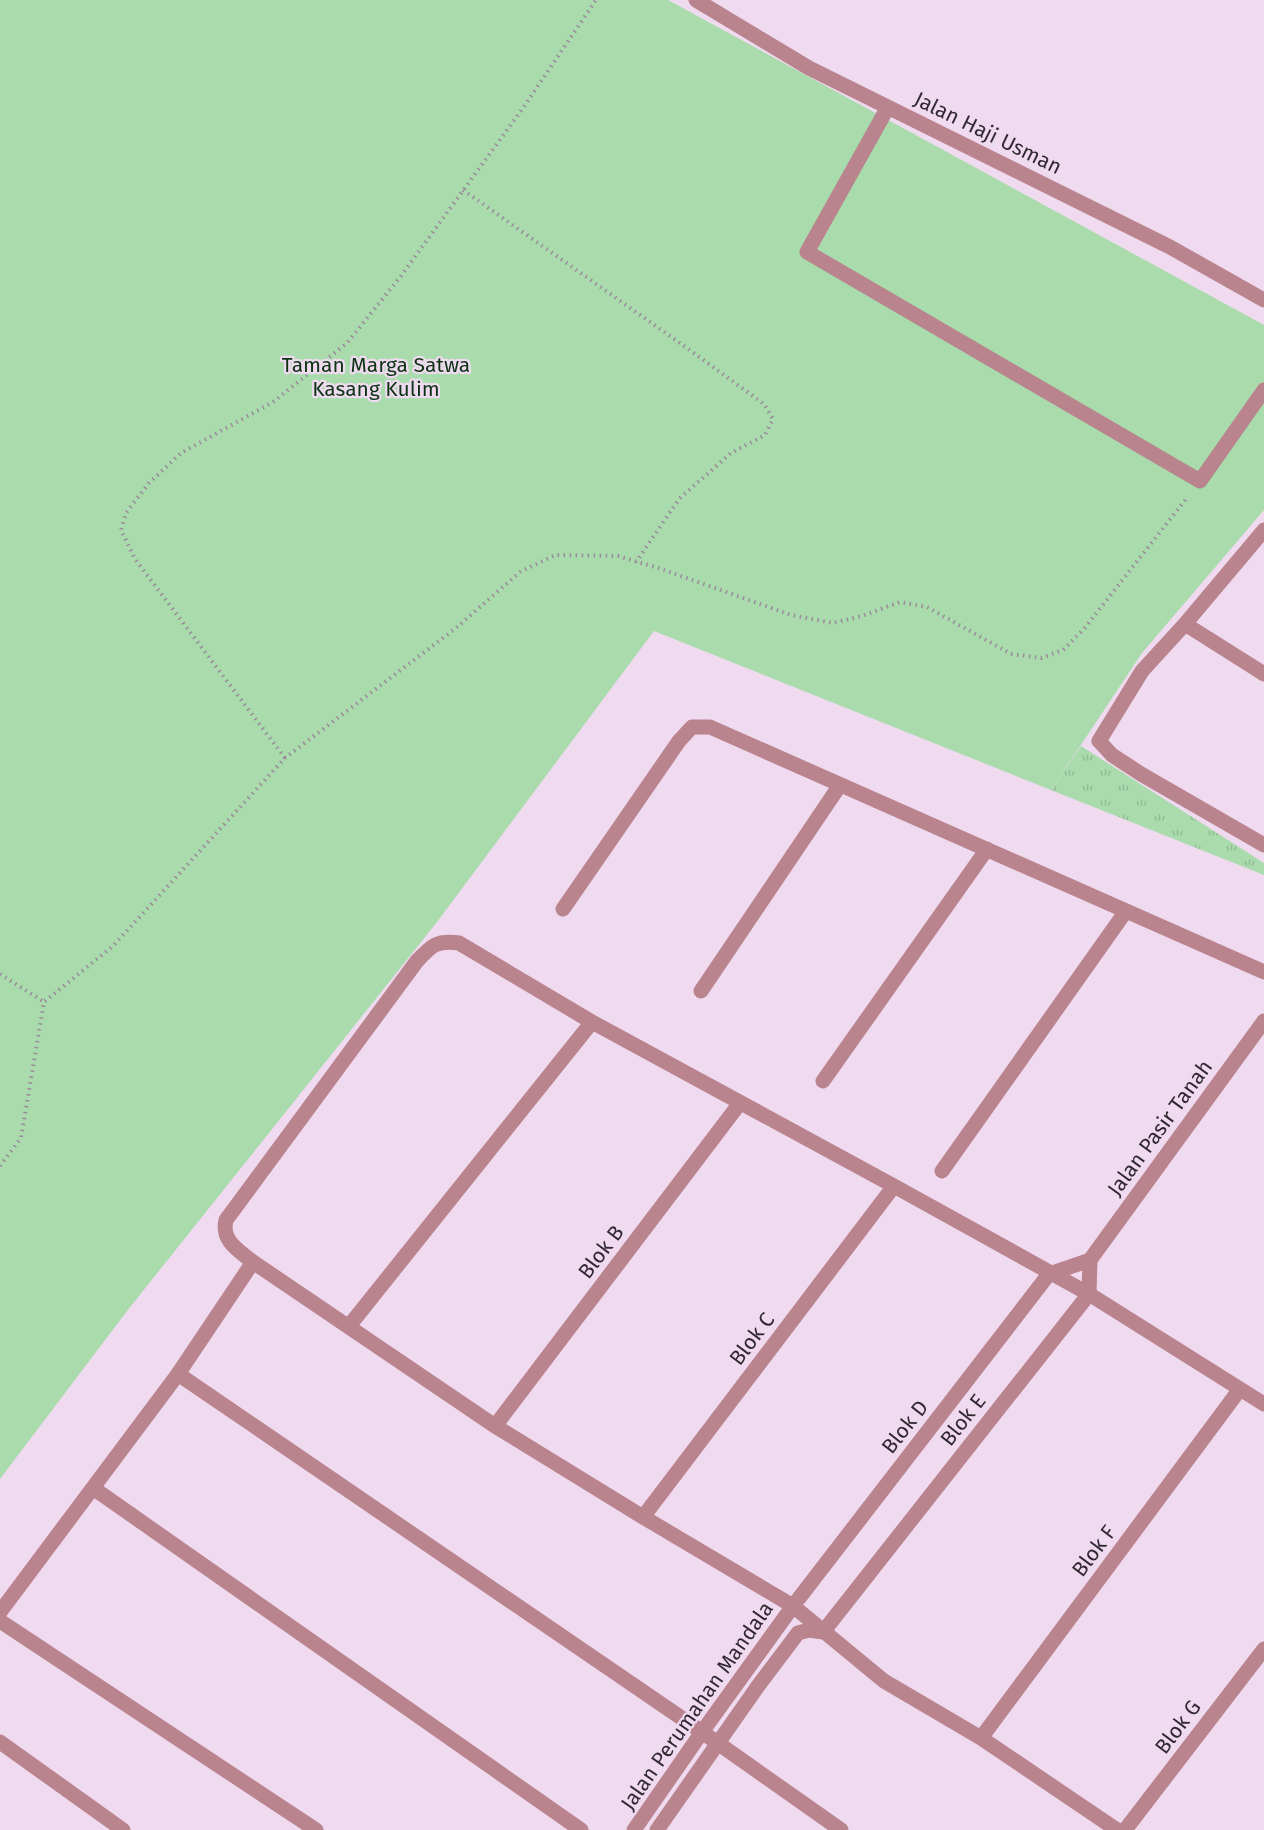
<svg xmlns="http://www.w3.org/2000/svg" width="1264" height="1830" viewBox="0 0 1264 1830" font-family="'Fira Sans',sans-serif">
	<style>
		.grass { fill: url(#grass-tufts) }
		.park { fill: #a9dbad }
		.lines { fill: none; stroke-linecap: round; stroke-linejoin: round }
		.path { stroke: #9b8b9b; stroke-width: 4; stroke-dasharray: 1.5 4.5; stroke-linecap: butt }
		.minor { stroke: #b9848e; stroke-width: 15 }
		.labels { text-anchor: middle; dominant-baseline: central; stroke-width: 4.5; stroke-linejoin: round; paint-order: stroke }
		.street-label { font-size: 21px; fill: #312931; stroke: #f0daf0 }
		.park-label { font-size: 21px; fill: #0d3515; stroke: #f0daf0 }
	</style>
	<defs>
		<pattern id="grass-tufts" width="24" height="20" patternUnits="userSpaceOnUse" patternTransform="scale(1.5)"><rect width="24" height="20" fill="#a9dbad"/><path d="M3 7l-1-3M5 7V3M7 7l1-3M15 17l-1-3M17 17v-4M19 17l1-3" fill="none" stroke="#92bc95"/></pattern>
	</defs>
	<rect width="100%" height="100%" fill="#f0daf0"/>
	<path class="grass" d="M1081,746L1264,863V875L1051,790Z"/>
	<path class="park" d="M0,0H668L1264,325V510L1142,653L1051,790L654,631L437,922L127,1311L0,1479Z"/>
	<g class="lines">
		<path class="path" d="M463,190L687,348L764,404L773,419L765,435L731,453L679,499L636,562
			M285,758L135,559L121,530L126,513L149,483L181,453L273,402L347,343L401,276L523,108L596,0
			M0,974L44,1002
			M0,1166L21,1138L44,1002L113,946L285,758L456,628L520,572L555,555L618,556L658,568L791,615L833,623L862,616L900,602L927,607L1011,654L1041,658L1063,650L1084,629L1186,499"/>
		<path class="minor" d="M696,0L809,68L1170,247L1264,300
			M888,107L807,252L1200,481L1264,390
			M1185,624L1264,530
			M1264,674L1185,624L1142,671L1099,741L1112,755L1141,774L1264,845
			M563,909L679,741L692,727H710L1264,972
			M701,991L840,785
			M823,1081L987,849
			M942,1171L1126,911
			M1090,1260L1264,1021
			M349,1326L592,1022
			M178,1374L702,1732L841,1830
			M495,1426L740,1103
			M93,1488L581,1830
			M643,1517L894,1186
			M0,1612L178,1374L253,1262
			M0,1621L316,1830
			M981,1738L1240,1389
			M0,1742L123,1830
			M634,1830L702,1732L793,1606L1049,1274L1090,1260L1089,1294L823,1632L809,1630L798,1633L758,1686L657,1830
			M1117,1830L981,1738L884,1681L793,1606L643,1517L495,1426L253,1262C238,1250 221,1241 226,1220L417,961C432,945 437,940 459,943L592,1022L894,1186L1089,1294L1264,1404
			M1125,1830L1264,1649"/>
	</g>
	<g class="labels">
		<g class="street-label">
			<text transform="translate(988 133) rotate(26)">Jalan Haji Usman</text>
			<text transform="translate(1160 1128) rotate(-54)">Jalan Pasir Tanah</text>
			<text transform="translate(601 1252) rotate(-53)">Blok B</text>
			<text transform="translate(752 1339) rotate(-53)">Blok C</text>
			<text transform="translate(963 1420) rotate(-52)">Blok E</text>
			<text transform="translate(905 1427) rotate(-52)">Blok D</text>
			<text transform="translate(1094 1551) rotate(-53)">Blok F</text>
			<text transform="translate(697 1706) rotate(-55)">Jalan Perumahan Mandala</text>
			<text transform="translate(1178 1727) rotate(-53)">Blok G</text>
		</g>
		<g class="park-label">
			<text x="376" y="365">Taman Marga Satwa<tspan x="376" dy="24">Kasang Kulim</tspan></text>
		</g>
	</g>
</svg>
